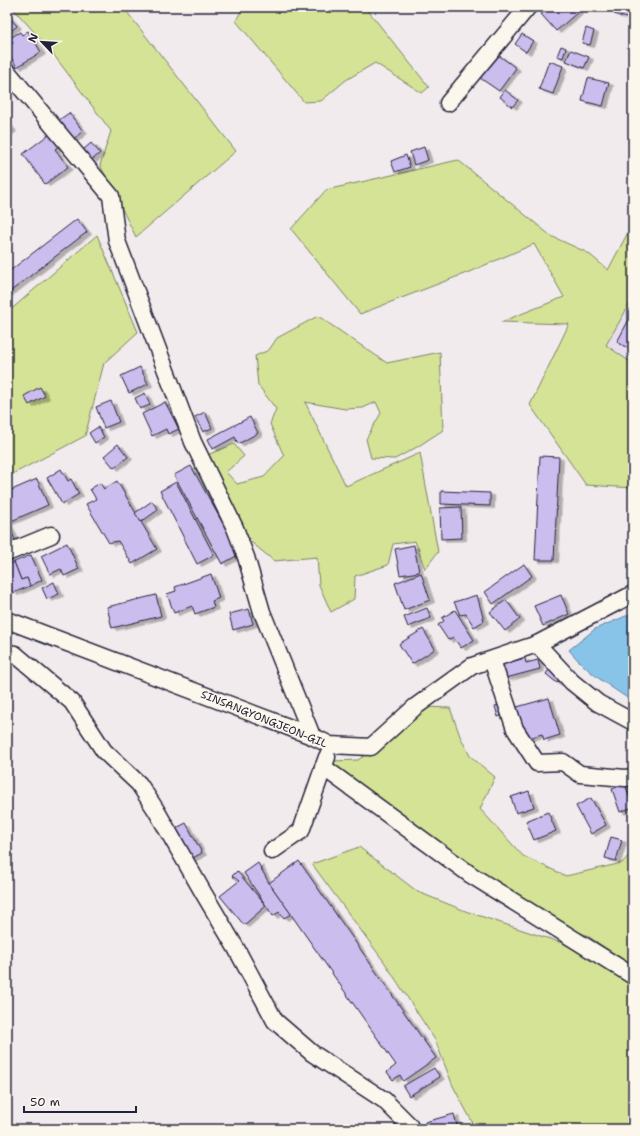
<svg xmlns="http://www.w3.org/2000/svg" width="640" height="1136" font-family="'Shantell Sans',sans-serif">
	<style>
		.built { fill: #e7ddee }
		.green { fill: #d4e396; stroke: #7b8268 }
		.water { fill: #87c4e7; stroke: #5f83a2 }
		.building { fill: #ccbdef; stroke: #22223b; filter: url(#shadow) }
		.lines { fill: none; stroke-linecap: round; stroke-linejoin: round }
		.minor-casing { stroke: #22223b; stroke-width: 19 }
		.minor { stroke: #fbf7ec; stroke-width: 16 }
		.labels { text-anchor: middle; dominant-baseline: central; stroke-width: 3; stroke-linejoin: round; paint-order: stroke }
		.street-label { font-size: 11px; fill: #22223b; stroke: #fbf7ec }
	</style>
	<defs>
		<filter id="shadow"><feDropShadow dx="4.5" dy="2.5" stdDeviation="0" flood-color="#0004"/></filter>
	</defs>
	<rect width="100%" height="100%" fill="#f2ebed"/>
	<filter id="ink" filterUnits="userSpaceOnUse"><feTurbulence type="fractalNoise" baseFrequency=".025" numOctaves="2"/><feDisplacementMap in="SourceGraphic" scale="8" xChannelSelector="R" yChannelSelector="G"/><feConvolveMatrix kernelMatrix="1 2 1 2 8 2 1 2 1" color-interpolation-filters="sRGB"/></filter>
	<g filter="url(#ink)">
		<path class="built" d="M 633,298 L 633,364 L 606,345 Z"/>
		<g class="green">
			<path d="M 12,7 L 123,7 L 236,151 L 136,237 L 100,165 L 111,131 L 50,50 Z"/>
			<path d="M 243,7 L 365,7 L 429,87 L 422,93 L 375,63 L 346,80 L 321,101 L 304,102 L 236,21 Z"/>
			<path d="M 458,160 L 551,236 L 588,253 L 608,270 L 633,223 L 633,298 L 606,345 L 633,364 L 633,488 L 586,485 L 530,405 L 569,324 L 501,322 L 564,297 L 534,244 L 469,272 L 360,314 L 291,229 L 326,190 Z"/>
			<path d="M 97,235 L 138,332 L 104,363 L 85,436 L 7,477 L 7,313 Z"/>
			<path d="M 318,316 L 387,363 L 440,352 L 443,430 L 417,447 L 395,459 L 371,458 L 366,439 L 381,413 L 376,402 L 363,408 L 345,409 L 305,402 L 346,486 L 420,453 L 438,552 L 425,569 L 415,541 L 393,544 L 388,565 L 355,576 L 354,599 L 331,612 L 319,585 L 317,557 L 274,561 L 228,523 L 195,460 L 234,444 L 244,456 L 226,472 L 237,484 L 264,477 L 284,456 L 270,424 L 276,409 L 258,385 L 255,356 L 269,350 L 277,338 Z"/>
			<path d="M 425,707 L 450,708 L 460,736 L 470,756 L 495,777 L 480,809 L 523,856 L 566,876 L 622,863 L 633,851 L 633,966 L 586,935 L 510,906 L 353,798 L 331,761 L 358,760 L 395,735 Z"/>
			<path d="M 359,847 L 418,892 L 468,912 L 577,948 L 633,978 L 633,1129 L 476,1129 L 453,1086 L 435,1040 L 385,963 L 312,864 Z"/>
		</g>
		<path class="water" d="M 633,613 L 633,699 L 629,699 C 606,684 586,671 569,650 L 595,629 Z"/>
		<g class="building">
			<path d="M 543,7 L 574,7 L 578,12 L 556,31 L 541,14 L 546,10 Z"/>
			<path d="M 616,7 L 626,7 L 633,9 L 633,20 L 614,14 Z"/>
			<path d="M 7,15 L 17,26 L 7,34 Z"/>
			<path d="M 586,28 L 594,31 L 590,45 L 582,43 Z"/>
			<path d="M 28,31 L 41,52 L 17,67 L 7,51 L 7,46 L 13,43 L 10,38 L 20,32 L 22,35 Z"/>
			<path d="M 522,34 L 533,41 L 526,52 L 515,44 Z"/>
			<path d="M 561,46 L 566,48 L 563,58 L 557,56 Z"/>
			<path d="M 571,50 L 589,57 L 584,68 L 566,61 Z"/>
			<path d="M 497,54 L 516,68 L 499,91 L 480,78 Z"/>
			<path d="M 549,61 L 563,66 L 553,94 L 539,89 Z"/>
			<path d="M 588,78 L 609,83 L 603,106 L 582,101 Z"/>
			<path d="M 505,90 L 518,100 L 512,107 L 500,97 Z"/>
			<path d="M 69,113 L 83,131 L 71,141 L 56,122 Z"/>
			<path d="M 7,123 L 12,129 L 7,133 Z"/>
			<path d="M 52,132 L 61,145 L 55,149 L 68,167 L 45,184 L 23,154 Z"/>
			<path d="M 91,143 L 100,153 L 92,160 L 83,150 Z"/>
			<path d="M 424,147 L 428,160 L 414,165 L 410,152 Z"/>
			<path d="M 406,155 L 410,167 L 395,172 L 391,161 Z"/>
			<path d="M 77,219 L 87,232 L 7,294 L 7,273 Z"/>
			<path d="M 633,312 L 633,351 L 617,342 Z"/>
			<path d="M 140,367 L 148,384 L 129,393 L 121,376 Z"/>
			<path d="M 40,387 L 45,396 L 29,405 L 24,396 Z"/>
			<path d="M 145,393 L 150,405 L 140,409 L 135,398 Z"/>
			<path d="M 111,401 L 119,422 L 104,428 L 96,407 Z"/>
			<path d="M 165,402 L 179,429 L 168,434 L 166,429 L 152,436 L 142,414 Z"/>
			<path d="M 205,412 L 212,428 L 203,432 L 195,417 Z"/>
			<path d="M 250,417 L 258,433 L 238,444 L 235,437 L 213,449 L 208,439 Z"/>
			<path d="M 98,427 L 104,437 L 95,443 L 89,433 Z"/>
			<path d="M 118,444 L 128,457 L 114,468 L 104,456 Z"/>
			<path d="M 540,456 L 559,457 L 554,560 L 535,560 Z"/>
			<path d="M 191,466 L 240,554 L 222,564 L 174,475 Z"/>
			<path d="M 61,469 L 68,481 L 71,479 L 79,494 L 62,504 L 47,478 Z"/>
			<path d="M 37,479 L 48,505 L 9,522 L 7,517 L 7,492 Z"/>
			<path d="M 117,481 L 157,549 L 132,564 L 118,541 L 109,543 L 86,504 L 96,499 L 90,489 L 100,483 L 104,489 Z"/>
			<path d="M 176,482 L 214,555 L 197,564 L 160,491 Z"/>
			<path d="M 441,491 L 490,493 L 490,506 L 441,504 Z"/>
			<path d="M 152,501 L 158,510 L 141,522 L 135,513 Z"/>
			<path d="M 461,507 L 462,538 L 441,539 L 440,508 Z"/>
			<path d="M 7,521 L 15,540 L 7,544 Z"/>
			<path d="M 67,543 L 79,569 L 64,576 L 61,569 L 50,574 L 41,556 Z"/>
			<path d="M 414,545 L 419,572 L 400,575 L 395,549 Z"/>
			<path d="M 31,555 L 42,580 L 30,586 L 27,578 L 21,580 L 14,562 Z"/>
			<path d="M 14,562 L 21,580 L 27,578 L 30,586 L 13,593 L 9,585 L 7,586 L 7,565 Z"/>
			<path d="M 524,564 L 532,576 L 493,604 L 485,592 Z"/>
			<path d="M 421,573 L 430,600 L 404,610 L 395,583 Z"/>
			<path d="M 211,574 L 219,598 L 212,601 L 214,607 L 195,614 L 192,606 L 174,613 L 167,594 L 176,591 L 175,587 Z"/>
			<path d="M 54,582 L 59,594 L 47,599 L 42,588 Z"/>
			<path d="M 156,595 L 161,616 L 112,628 L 107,607 Z"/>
			<path d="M 477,595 L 484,621 L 474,627 L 466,614 L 460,615 L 454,602 Z"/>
			<path d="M 561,595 L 569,614 L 543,626 L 534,606 Z"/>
			<path d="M 506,600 L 520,619 L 505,631 L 490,612 Z"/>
			<path d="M 427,608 L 431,618 L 408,627 L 404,617 Z"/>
			<path d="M 249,609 L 253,624 L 233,630 L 229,614 Z"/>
			<path d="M 455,610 L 474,640 L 461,648 L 453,637 L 448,640 L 438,625 L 444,621 L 442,618 Z"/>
			<path d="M 423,629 L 435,649 L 412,664 L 399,644 Z"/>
			<path d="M 525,658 L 526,663 L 538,660 L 540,669 L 506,678 L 502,664 Z"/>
			<path d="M 550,668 L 561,678 L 557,683 L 546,674 Z"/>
			<path d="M 549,698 L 560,735 L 544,740 L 542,734 L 526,739 L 517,707 Z"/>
			<path d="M 503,703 L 506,714 L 498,717 L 495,706 Z"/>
			<path d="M 625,784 L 633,807 L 620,812 L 612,789 Z"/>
			<path d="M 529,791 L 534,807 L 516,813 L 511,797 Z"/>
			<path d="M 591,798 L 606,825 L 591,834 L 576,806 Z"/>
			<path d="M 548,812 L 556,831 L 534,840 L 526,821 Z"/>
			<path d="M 186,823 L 202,853 L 187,861 L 171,831 Z"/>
			<path d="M 611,837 L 622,840 L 616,861 L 605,858 Z"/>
			<path d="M 299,861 L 436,1058 L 403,1081 L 400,1075 L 393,1080 L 387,1072 L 396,1065 L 269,883 Z"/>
			<path d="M 258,863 L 269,883 L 291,914 L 284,918 L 279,912 L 273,916 L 244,873 Z"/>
			<path d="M 237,871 L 266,906 L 244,925 L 220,896 L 239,881 L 232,876 Z"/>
			<path d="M 434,1068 L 440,1077 L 409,1096 L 403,1086 Z"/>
			<path d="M 454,1114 L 458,1129 L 427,1129 L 425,1122 Z"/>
		</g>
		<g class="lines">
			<defs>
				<g id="minor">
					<path d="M 7,71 L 111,196 L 117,241 L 193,442 L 235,528 L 246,557 L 262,612 L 312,736"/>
					<path d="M 448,103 L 528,7"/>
					<path d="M 7,553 L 51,535"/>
					<path d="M 7,620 L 312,736 L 330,745 L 371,747 L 415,707 L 472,666 L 537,644 L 633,594"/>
					<path d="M 537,644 L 572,682 L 598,703 L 633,722"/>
					<path d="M 7,653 L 15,654 L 72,702 L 104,751 L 139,784 L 156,810 L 204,894 L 236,948 L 275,1021 L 312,1053 L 384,1100 L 409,1125 L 411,1129"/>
					<path d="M 492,660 L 515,729 L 537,763 L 563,762 L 580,774 L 625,778 L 633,777"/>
					<path d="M 323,767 L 471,875 L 633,976"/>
					<path d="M 272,851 L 301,831 L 327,757"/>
				</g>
			</defs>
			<use href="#minor" class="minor-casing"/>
			<use href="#minor" class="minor"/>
		</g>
	</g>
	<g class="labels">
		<g class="street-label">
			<text transform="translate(264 719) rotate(22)">SINSANGYONGJEON-GIL</text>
		</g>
	</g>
	<rect width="640" height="1136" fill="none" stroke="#fbf7ec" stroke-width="24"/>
	<rect x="12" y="12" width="616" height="1112" fill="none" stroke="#22223b" stroke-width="1.5" filter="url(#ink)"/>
	<g transform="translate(42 42) rotate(295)" stroke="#fbf7ec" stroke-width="3" paint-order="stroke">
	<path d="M0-3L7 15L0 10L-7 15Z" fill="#22223b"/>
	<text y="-6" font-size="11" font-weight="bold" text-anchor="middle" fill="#22223b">N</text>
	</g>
	<path d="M24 1106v6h112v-6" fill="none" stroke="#22223b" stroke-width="2"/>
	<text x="30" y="1106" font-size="12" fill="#22223b" stroke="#fbf7ec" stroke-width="3" paint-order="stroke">50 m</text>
</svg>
